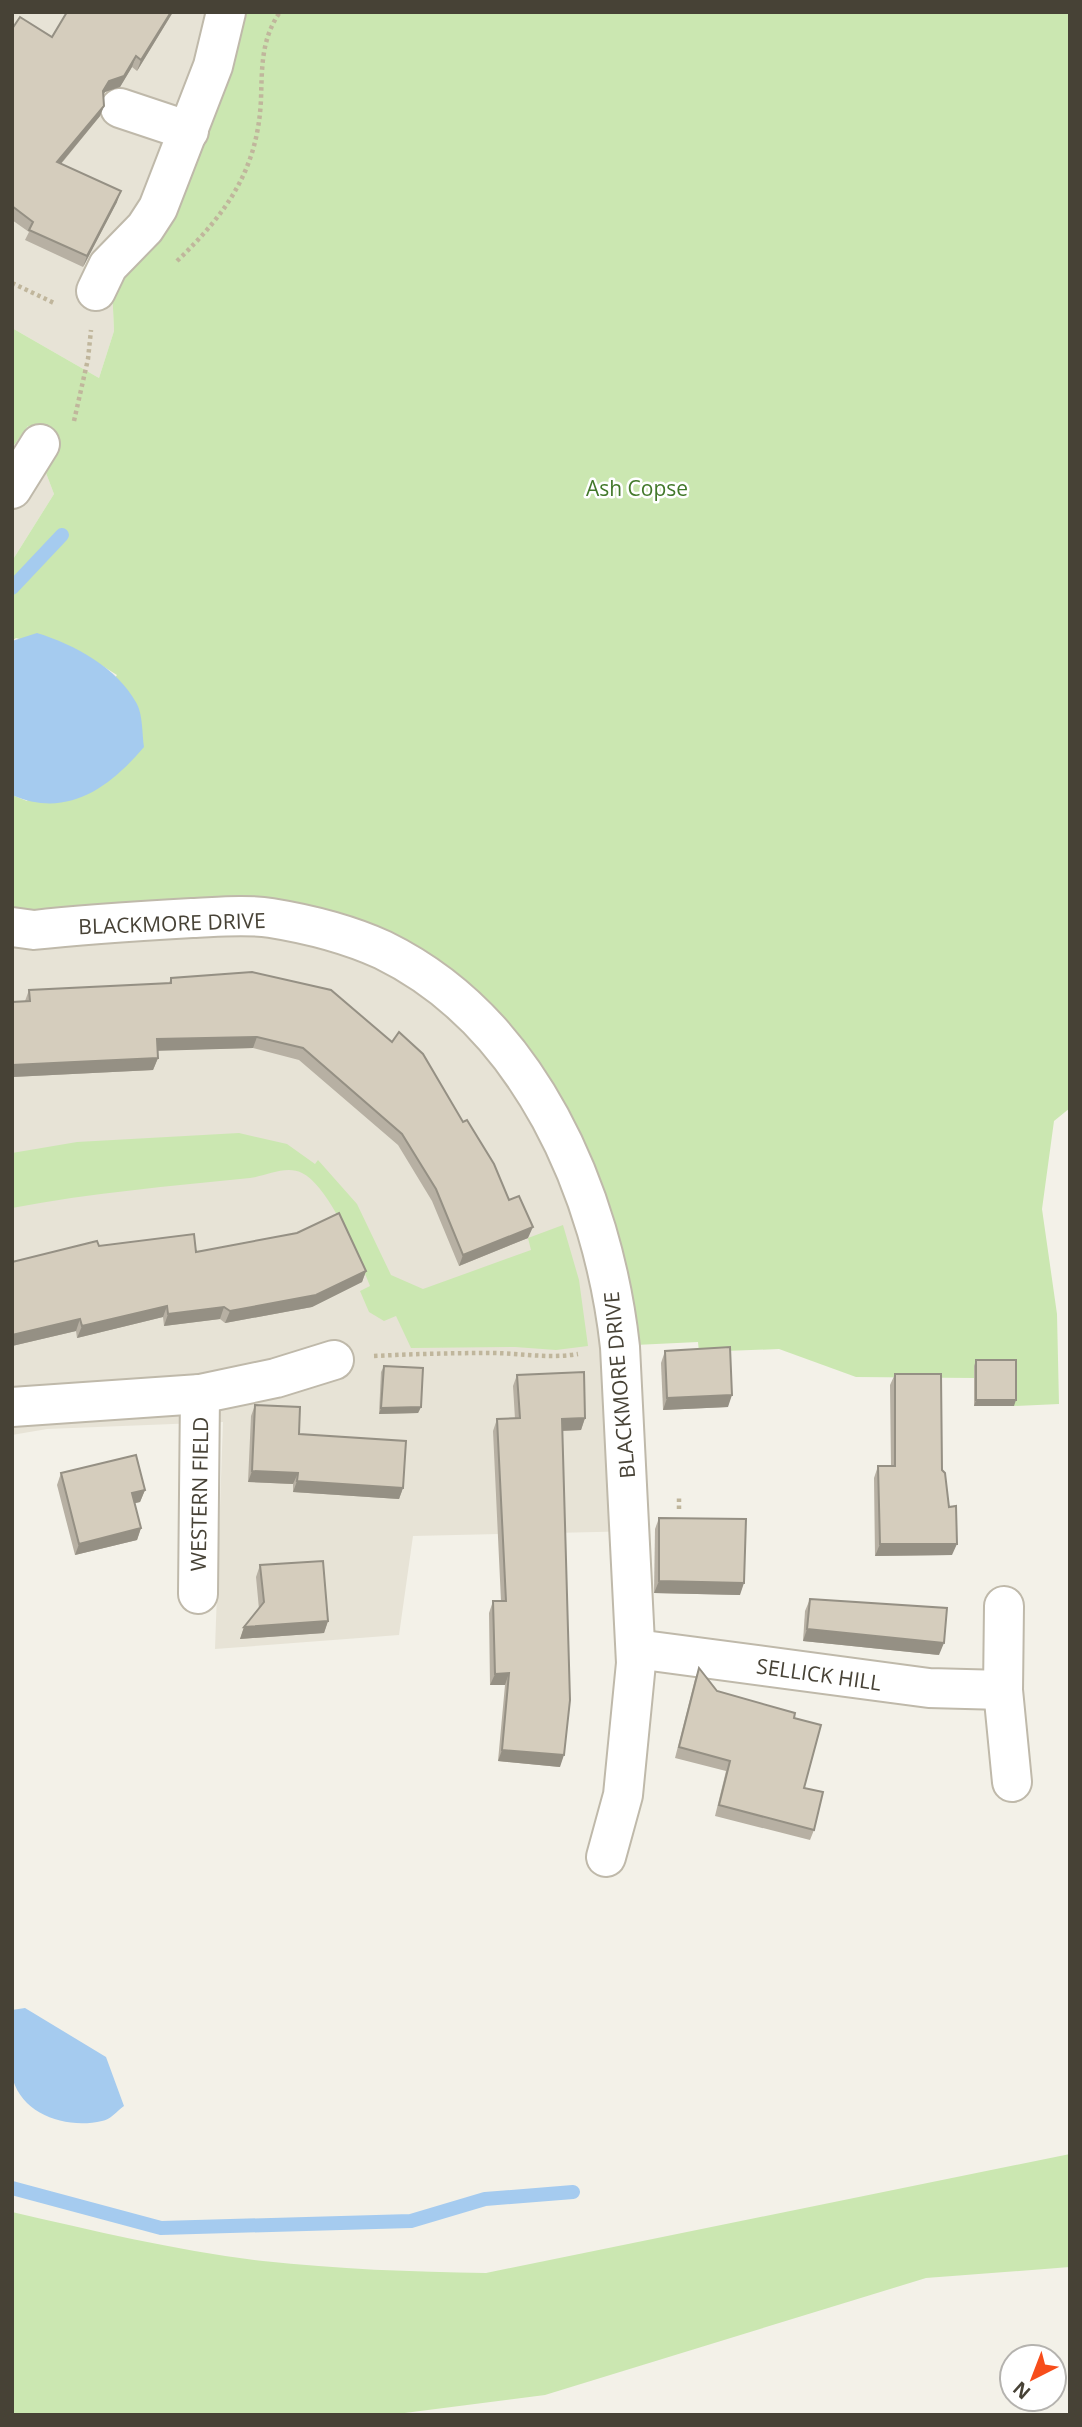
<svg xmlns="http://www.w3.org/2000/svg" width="1082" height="2427" font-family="'Open Sans',sans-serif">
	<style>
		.residential { fill: #e7e3d6 }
		.green { fill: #cbe7b1 }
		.water { fill: #a5cbef }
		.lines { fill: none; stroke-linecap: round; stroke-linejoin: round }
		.stream { stroke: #a5cbef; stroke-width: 14 }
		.minor-casing { stroke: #bfb9aa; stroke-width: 42 }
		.path { stroke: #c0b69c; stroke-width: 4.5; stroke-dasharray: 3.5 3.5; stroke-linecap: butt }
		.minor { stroke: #fff; stroke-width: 38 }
		.wall { fill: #b7b0a3 }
		.shaded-wall { fill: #959084 }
		.building { fill: #d5cdbd; stroke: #959084; stroke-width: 2 }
		.labels { text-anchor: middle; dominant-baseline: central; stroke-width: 5; stroke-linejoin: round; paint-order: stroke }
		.park-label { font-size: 21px; fill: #42782a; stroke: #fff }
		.street-label { font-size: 21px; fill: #474236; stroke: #fff }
	</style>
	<rect width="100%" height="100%" fill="#f3f1e8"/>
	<g class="residential">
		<path d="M 12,12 L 243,12 L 223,94 L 176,215 L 112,286 L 114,331 L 99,378 L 12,328 Z"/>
		<path d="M 28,426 L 54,494 L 12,561 L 12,449 Z"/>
		<path d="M 12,912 L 332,913 L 551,1093 L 641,1531 L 413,1536 L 399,1635 L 215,1649 L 223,1422 L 47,1429 L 12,1435 Z"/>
	</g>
	<g class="green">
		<path d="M 243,12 L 1070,12 L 1070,1108 L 1054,1121 L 1042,1209 L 1057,1314 L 1059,1404 L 1014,1406 L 1014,1366 L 974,1366 L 974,1378 L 856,1377 L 779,1349 L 699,1352 L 698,1342 L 635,1345 L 614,1228 L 437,964 L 88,908 L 12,912 L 12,795 L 27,801 L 117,675 L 93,660 L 16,638 L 12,641 L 12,561 L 54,494 L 28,426 L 12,448 L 12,328 L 99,378 L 114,331 L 112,286 L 176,215 L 223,94 Z"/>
		<path d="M 239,1133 L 287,1144 L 315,1164 L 318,1160 L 357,1204 L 391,1275 L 423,1289 L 531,1250 L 528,1238 L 563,1225 L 579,1280 L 588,1346 L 556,1350 L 515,1347 L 411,1348 L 396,1316 L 384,1321 L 369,1312 L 360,1291 L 370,1286 C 359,1258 329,1186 302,1173 C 286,1165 267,1176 250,1178 C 170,1186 91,1193 12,1208 L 12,1153 L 77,1142 Z"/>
		<path d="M 1070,2154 L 1070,2267 L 926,2278 L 545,2395 L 389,2415 L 12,2415 L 12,2212 C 94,2231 179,2251 263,2261 C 337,2269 412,2272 486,2273 Z"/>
	</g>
	<g class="water">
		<path d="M 37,633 C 75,645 117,667 137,704 C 143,716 142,734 144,747 C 109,788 67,819 12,795 L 12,641 Z"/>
		<path d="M 25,2008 L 106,2057 L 124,2106 C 117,2111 110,2120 102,2121 C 68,2129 24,2116 13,2080 C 7,2060 12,2031 12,2010 Z"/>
	</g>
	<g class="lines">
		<g class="stream">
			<path d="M 12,588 L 62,535"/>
			<path d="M 12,2188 L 161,2228 L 411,2221 L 485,2199 L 573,2192"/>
		</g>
		<defs>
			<g id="minor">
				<path d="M 120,108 L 189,131"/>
				<path d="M 96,291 L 108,266 L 145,228 L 158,208 L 213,66 L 226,12"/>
				<path d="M 12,489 L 40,444"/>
				<path d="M 12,927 L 34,930 C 86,924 139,921 192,918 C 217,917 246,914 271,918 C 308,924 348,934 383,950 C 530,1022 603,1193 620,1347 L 636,1663 L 623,1795 L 606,1857"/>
				<path d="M 12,1407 L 200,1394 L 276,1378 L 334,1360"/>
				<path d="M 198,1594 L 200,1394"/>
				<path d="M 1004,1606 L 1003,1690 L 1012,1782"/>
				<path d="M 636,1649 L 929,1688 L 1003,1690"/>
			</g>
		</defs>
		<use href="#minor" class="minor-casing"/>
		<g class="path">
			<path d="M 177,261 C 226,214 258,170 261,99 C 262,68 261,39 280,12"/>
			<path d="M 12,283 L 56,304"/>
			<path d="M 74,421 L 88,359 L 91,330"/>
			<path d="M 374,1356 C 413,1354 451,1353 490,1353 C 520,1353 548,1359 578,1354"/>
			<path d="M 679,1509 L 679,1496"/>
		</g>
		<use href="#minor" class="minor"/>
	</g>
	<g class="wall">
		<path d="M 67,12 L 173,12 L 137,71 L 132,67 L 120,87 L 105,92 L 103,95 L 104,106 L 100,116 L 61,164 L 117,202 L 83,267 L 25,240 L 29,232 L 12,220 L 12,29 L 52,37 Z"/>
		<path d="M 252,972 L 509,1200 L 528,1238 L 459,1266 L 432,1201 L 398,1145 L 299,1060 L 253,1048 L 157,1050 L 158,1058 L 153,1070 L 12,1077 L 12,1002 L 25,1001 L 29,990 L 169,983 L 171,978 Z"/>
		<path d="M 99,1246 L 196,1252 L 366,1271 L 362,1282 L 312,1307 L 225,1323 L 220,1319 L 164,1326 L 163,1317 L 77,1338 L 76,1331 L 12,1346 L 12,1262 Z"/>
		<path d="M 665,1351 L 728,1407 L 663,1410 L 661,1363 Z"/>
		<path d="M 976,1360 L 1014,1406 L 974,1406 L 974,1366 Z"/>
		<path d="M 384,1366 L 421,1407 L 418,1413 L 379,1414 L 381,1372 Z"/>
		<path d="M 895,1374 L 942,1470 L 949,1507 L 952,1555 L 875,1556 L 874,1478 L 878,1466 L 891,1466 L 890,1385 Z"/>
		<path d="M 517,1375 L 585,1418 L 581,1430 L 562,1431 L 560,1767 L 498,1761 L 505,1685 L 490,1685 L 489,1613 L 493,1601 L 501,1601 L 493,1431 L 497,1419 L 515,1419 L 513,1386 Z"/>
		<path d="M 255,1405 L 299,1434 L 403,1488 L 399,1499 L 293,1492 L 293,1484 L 248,1482 L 251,1416 Z"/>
		<path d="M 61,1473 L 145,1490 L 140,1502 L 134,1503 L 141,1528 L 137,1540 L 75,1555 L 57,1485 Z"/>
		<path d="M 659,1518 L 740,1595 L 654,1593 L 655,1529 Z"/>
		<path d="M 260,1565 L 328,1621 L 324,1633 L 240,1639 L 244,1627 L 259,1609 L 256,1577 Z"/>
		<path d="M 810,1599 L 939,1655 L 803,1641 L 805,1611 Z"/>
		<path d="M 699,1668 L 717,1691 L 794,1718 L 804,1788 L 814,1830 L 810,1840 L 715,1816 L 726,1771 L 675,1758 L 695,1679 Z"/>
	</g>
	<g class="shaded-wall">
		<path d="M 171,12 L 173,12 L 137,71 L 141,60 Z"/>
		<path d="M 136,56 L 132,67 L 120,87 L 105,92 L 99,102 L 103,91 L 109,81 Z"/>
		<path d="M 104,106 L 100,116 L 53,173 L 57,162 Z"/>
		<path d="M 121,191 L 117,202 L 83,267 L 87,256 Z"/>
		<path d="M 257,1037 L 253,1048 L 153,1051 L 157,1039 Z"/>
		<path d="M 158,1058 L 153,1070 L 12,1077 L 12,1065 Z"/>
		<path d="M 533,1227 L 528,1238 L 459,1266 L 463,1255 Z"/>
		<path d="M 366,1271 L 362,1282 L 312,1307 L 225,1323 L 230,1311 Z"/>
		<path d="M 167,1306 L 163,1317 L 77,1338 L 82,1326 Z"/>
		<path d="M 224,1307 L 220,1319 L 164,1326 L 168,1314 Z"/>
		<path d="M 80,1319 L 76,1331 L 12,1346 L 12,1335 Z"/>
		<path d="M 732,1395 L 728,1407 L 663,1410 L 667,1398 Z"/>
		<path d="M 976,1400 L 1016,1400 L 1014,1406 L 974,1406 Z"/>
		<path d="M 421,1407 L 418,1413 L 379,1414 L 381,1408 Z"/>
		<path d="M 585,1418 L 581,1430 L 557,1431 L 562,1419 Z"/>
		<path d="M 252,1471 L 298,1473 L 293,1484 L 248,1482 Z"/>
		<path d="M 297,1481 L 403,1488 L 399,1499 L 293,1492 Z"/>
		<path d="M 145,1490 L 140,1502 L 127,1505 L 132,1493 Z"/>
		<path d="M 141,1528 L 137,1540 L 75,1555 L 79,1544 Z"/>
		<path d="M 880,1544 L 957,1544 L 952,1555 L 875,1556 Z"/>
		<path d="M 659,1581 L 744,1583 L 740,1595 L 654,1593 Z"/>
		<path d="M 328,1621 L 324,1633 L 240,1639 L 244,1627 Z"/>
		<path d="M 807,1629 L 944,1643 L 939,1655 L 803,1641 Z"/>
		<path d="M 509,1673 L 505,1685 L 490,1685 L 495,1674 Z"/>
		<path d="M 502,1750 L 564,1755 L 560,1767 L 498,1761 Z"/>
	</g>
	<g class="building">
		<path d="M 67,12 L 171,12 L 141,60 L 136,56 L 124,76 L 109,81 L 103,91 L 104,106 L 57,162 L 121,191 L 87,256 L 29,230 L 33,222 L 12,206 L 12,29 L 20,17 L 52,37 Z"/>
		<path d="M 252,972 L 331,990 L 392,1042 L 399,1032 L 423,1054 L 463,1122 L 467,1120 L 494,1164 L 509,1200 L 519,1196 L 533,1227 L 463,1255 L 436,1189 L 402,1134 L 303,1048 L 257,1037 L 157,1039 L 158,1058 L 12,1065 L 12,1002 L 30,1001 L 29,990 L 171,983 L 171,978 Z"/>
		<path d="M 339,1213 L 366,1271 L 316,1295 L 230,1311 L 224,1307 L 168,1314 L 167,1306 L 82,1326 L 80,1319 L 12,1335 L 12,1262 L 97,1241 L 99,1246 L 194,1234 L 196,1252 L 297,1233 Z"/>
		<path d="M 730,1347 L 732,1395 L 667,1398 L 665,1351 Z"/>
		<rect x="976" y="1360" width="40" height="40"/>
		<path d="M 384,1366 L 423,1368 L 421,1407 L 381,1408 Z"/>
		<path d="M 584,1372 L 585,1418 L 562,1419 L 570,1700 L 564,1755 L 502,1750 L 509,1673 L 495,1674 L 493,1601 L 506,1601 L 497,1419 L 520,1418 L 517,1375 Z"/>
		<path d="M 895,1374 L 941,1374 L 942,1470 L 945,1473 L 949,1507 L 956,1506 L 957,1544 L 880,1544 L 878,1466 L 895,1466 Z"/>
		<path d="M 255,1405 L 300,1407 L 299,1434 L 406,1441 L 403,1488 L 297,1481 L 298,1473 L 252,1471 Z"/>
		<path d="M 136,1455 L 145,1490 L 132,1493 L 141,1528 L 79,1544 L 61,1473 Z"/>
		<path d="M 659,1518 L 746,1519 L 744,1583 L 659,1581 Z"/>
		<path d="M 323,1561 L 328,1621 L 244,1627 L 264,1602 L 260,1565 Z"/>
		<path d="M 810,1599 L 947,1608 L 944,1643 L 807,1629 Z"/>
		<path d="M 699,1668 L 717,1691 L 795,1713 L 794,1718 L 821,1725 L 804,1788 L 823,1792 L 814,1830 L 719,1805 L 730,1761 L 679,1747 Z"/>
	</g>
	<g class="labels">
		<g class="park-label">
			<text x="637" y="488">Ash Copse</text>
		</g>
		<g class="street-label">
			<text transform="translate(172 923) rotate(-2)">BLACKMORE DRIVE</text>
			<text transform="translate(619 1385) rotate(-95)">BLACKMORE DRIVE</text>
			<text transform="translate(199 1494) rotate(-89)">WESTERN FIELD</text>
			<text transform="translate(819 1674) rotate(8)">SELLICK HILL</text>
		</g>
	</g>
	<rect width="1082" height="2427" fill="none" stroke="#474236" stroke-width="28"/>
	<g transform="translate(1033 2378) rotate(222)"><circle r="33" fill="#ffffff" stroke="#b5b3af" stroke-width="2"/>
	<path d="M0-5L12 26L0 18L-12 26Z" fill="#f74d1b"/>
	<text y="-10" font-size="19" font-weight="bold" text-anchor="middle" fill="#474236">N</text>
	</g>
</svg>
